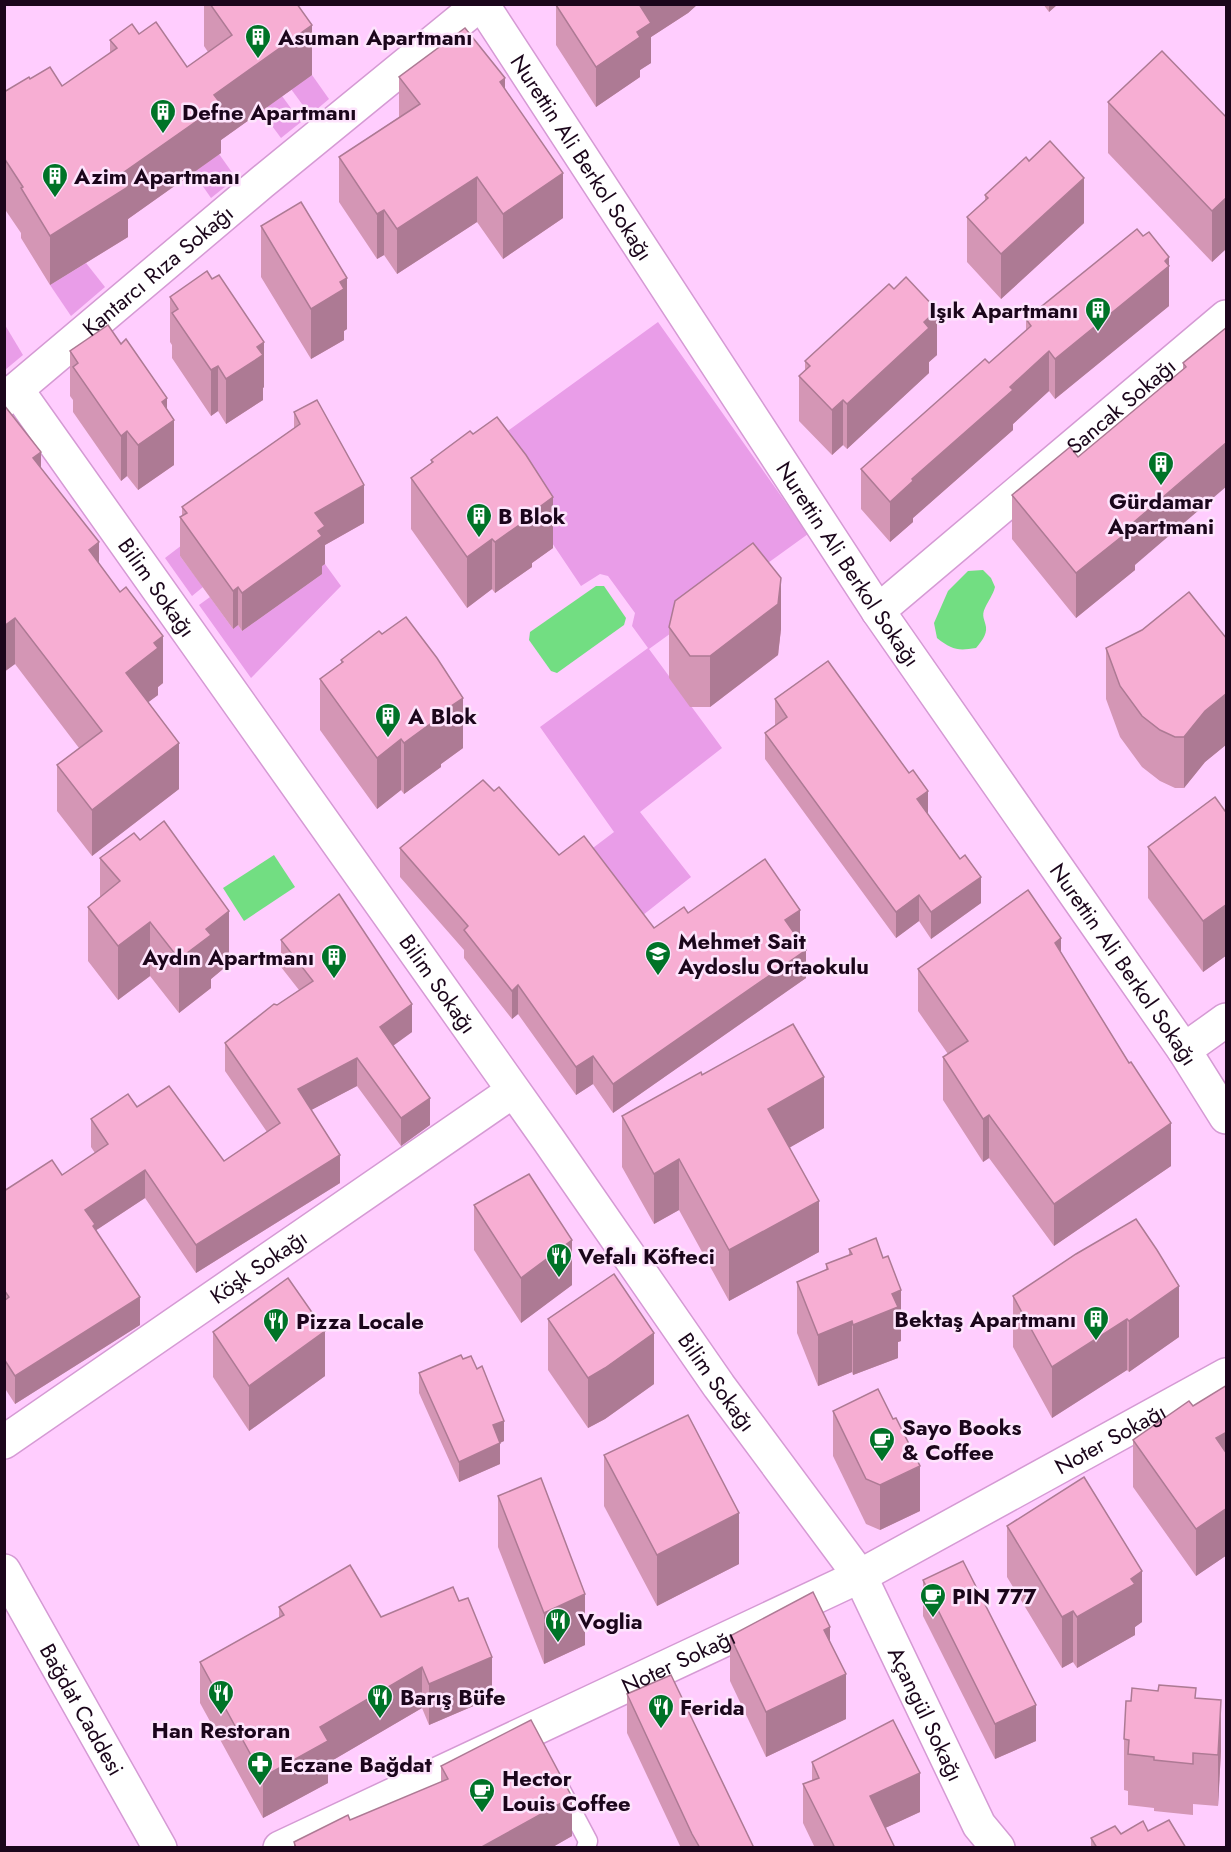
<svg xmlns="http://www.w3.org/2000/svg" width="1231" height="1852" font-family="Jost,sans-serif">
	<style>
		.green { fill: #e99de8 }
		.water { fill: #72de82 }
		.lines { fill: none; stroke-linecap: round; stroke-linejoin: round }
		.lane-casing { stroke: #d59ad4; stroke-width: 21 }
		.street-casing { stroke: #d59ad4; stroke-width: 36 }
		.primary-casing { stroke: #d59ad4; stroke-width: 36 }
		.lane { stroke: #fff; stroke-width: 18 }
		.street { stroke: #fff; stroke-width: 33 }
		.primary { stroke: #fff; stroke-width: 33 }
		.wall { fill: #d496b5 }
		.shaded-wall { fill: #ad7a94 }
		.building { fill: #f7aed3; stroke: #ad7a94; stroke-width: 1.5 }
		.labels { text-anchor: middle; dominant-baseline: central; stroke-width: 5; stroke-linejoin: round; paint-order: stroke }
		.poi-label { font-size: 22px; font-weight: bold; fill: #1b061b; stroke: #fde4fc; text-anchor: start }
		.street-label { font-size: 22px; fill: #1b061b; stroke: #fde4fc }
	</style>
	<rect width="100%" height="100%" fill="#ffcdfe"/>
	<g class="green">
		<path d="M 312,75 L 329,99 L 310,115 L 291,89 Z"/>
		<path d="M 282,96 L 301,122 L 281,138 L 261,111 Z"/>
		<path d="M 219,154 L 236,178 L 211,198 L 193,172 Z"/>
		<path d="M 86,263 L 105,287 L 71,316 L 50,285 Z"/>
		<path d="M 658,322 L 808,534 L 649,649 L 722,748 L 640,812 L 691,877 L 633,923 L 581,857 L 614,832 L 540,727 L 648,648 L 632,626 L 635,613 L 608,576 L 600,574 L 581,586 L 487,446 Z"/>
		<path d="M 5,325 L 23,355 L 5,370 L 4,370 Z"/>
		<path d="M 182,545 L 180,556 L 203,587 L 192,596 L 165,558 Z"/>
		<path d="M 325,564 L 341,586 L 251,678 L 199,605 L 210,597 L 233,629 L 238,625 L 242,631 L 322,574 L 318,569 Z"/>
	</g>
	<g class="water">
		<path d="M 983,570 L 991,578 L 995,587 C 993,595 988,601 985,608 C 981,616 985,620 986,627 C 987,635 981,642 976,648 C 958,651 952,650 937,638 L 934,623 L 948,591 L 968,571 Z"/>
		<path d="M 596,586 L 604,586 L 626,618 L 624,625 L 557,673 L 551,671 L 529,640 L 530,632 Z"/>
		<path d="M 274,855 L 295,887 L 244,921 L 223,888 Z"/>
	</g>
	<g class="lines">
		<defs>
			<path id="lane" d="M 561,1790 L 588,1841 L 586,1848"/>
			<g id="street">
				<path id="s1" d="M 482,4 L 878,611 L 1184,1050 L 1226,1117"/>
				<path id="s2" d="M 17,390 L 548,1139 L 719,1386 L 860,1576 L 979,1825 L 998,1848"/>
				<path id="s3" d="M 4,400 L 261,183 L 480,4"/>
				<path id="s4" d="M 878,611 L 1226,317"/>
				<path d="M 1184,1050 L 1226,1020"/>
				<path id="s5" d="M 4,1442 L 513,1091"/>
				<path id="s6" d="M 280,1848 L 860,1576 L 1226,1375"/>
			</g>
			<g id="primary">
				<path id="s7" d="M 4,1571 L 160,1848"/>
			</g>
		</defs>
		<use href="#lane" class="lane-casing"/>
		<use href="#street" class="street-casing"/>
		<use href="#primary" class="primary-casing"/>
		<use href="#lane" class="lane"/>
		<use href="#street" class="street"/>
		<use href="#primary" class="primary"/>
	</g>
	<g class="wall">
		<path d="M 204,4 L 297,4 L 312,75 L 221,140 L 221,153 L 128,219 L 128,237 L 50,285 L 21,238 L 21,233 L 4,208 L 4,92 L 30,79 L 62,86 L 110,53 L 110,40 L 139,34 L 187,67 L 208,52 L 204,46 Z"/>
		<path d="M 556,4 L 698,4 L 688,13 L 651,37 L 651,63 L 640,70 L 640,77 L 596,107 L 556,45 Z"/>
		<path d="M 1043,4 L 1058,4 L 1049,12 Z"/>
		<path d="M 399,77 L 505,88 L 563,218 L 503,259 L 477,222 L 397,274 L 384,255 L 377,259 L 339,202 L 339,157 L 399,117 Z"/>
		<path d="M 1108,102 L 1227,118 L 1227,248 L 1212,262 L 1108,153 Z"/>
		<path d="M 985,195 L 1084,223 L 1001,299 L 967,262 L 967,217 L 985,201 Z"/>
		<path d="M 261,226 L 347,329 L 344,331 L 344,340 L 311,359 L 261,277 Z"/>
		<path d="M 1143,236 L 1169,257 L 1169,306 L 1055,399 L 1049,391 L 1013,424 L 1013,430 L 913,518 L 913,522 L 890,542 L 861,509 L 861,469 L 989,363 L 1026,331 L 1026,319 Z"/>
		<path d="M 170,297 L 264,387 L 263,388 L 263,400 L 226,424 L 218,411 L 211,416 L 172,358 L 172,345 L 170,342 Z"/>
		<path d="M 1227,327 L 1135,565 L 1135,570 L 1076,618 L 1012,539 L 1012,495 L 1078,457 L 1183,369 L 1183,363 Z"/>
		<path d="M 70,351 L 167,410 L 174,465 L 138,490 L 127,476 L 121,481 L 73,412 L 73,400 L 70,396 Z"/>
		<path d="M 937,355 L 929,362 L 929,373 L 847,449 L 843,445 L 832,455 L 799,421 L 799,376 L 805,370 L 805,361 Z"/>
		<path d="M 294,412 L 364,523 L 325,545 L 325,564 L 322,566 L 322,574 L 242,631 L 238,625 L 233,629 L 180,556 L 180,517 L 182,516 L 182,507 L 294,428 Z"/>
		<path d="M 431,460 L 553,548 L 532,563 L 532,567 L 495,593 L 492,589 L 467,608 L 411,529 L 411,478 L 431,463 Z"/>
		<path d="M 41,468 L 99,563 L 163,683 L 158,687 L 158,695 L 148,702 L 179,789 L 92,856 L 57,811 L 57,765 L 79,748 L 15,664 L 4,672 Z"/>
		<path d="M 669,627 L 781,629 L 778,655 L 710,707 L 690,707 L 669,678 Z"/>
		<path d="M 1227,639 L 1227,744 L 1205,762 L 1184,788 L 1175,788 L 1160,781 L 1142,767 L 1120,737 L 1106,699 L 1106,648 Z"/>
		<path d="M 341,660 L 463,748 L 441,764 L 441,767 L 404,794 L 401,790 L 377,809 L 320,730 L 320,679 L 341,664 Z"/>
		<path d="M 775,699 L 928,815 L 981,903 L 931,939 L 919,921 L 896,938 L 765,759 L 765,733 L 775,726 Z"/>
		<path d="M 1227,810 L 1227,955 L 1203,972 L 1148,898 L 1148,847 Z"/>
		<path d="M 400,848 L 559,855 L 654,928 L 688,913 L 800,938 L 798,939 L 806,978 L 613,1113 L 593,1084 L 576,1095 L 518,1014 L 512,1019 L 464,958 L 464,950 L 400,877 Z"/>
		<path d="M 100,858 L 229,964 L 211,979 L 211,988 L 179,1013 L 150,976 L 118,1000 L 88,961 L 88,907 L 100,897 Z"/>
		<path d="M 281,940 L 412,1032 L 393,1046 L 430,1125 L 401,1146 L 357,1086 L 311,1110 L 340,1183 L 196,1273 L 145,1198 L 96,1230 L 140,1325 L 15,1404 L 4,1387 L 4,1191 L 62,1175 L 95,1153 L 91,1147 L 91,1119 L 137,1107 L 224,1161 L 267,1132 L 225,1071 L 225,1043 L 277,1005 L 299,990 L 281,967 Z"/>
		<path d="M 1061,953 L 1171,1166 L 1054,1246 L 989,1158 L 983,1162 L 943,1100 L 943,1057 L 948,1054 L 918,1011 L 918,969 Z"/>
		<path d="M 702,1075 L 824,1128 L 790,1147 L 819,1252 L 729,1301 L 679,1210 L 654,1224 L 622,1167 L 622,1116 Z"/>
		<path d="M 474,1205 L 572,1285 L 521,1323 L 474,1250 Z"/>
		<path d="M 849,1249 L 901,1341 L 898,1342 L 898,1358 L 853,1375 L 852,1372 L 818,1386 L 797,1333 L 797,1282 L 826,1270 L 826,1264 L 849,1255 Z"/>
		<path d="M 1076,1254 L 1179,1337 L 1129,1372 L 1127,1370 L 1052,1418 L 1013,1347 L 1013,1296 Z"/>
		<path d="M 548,1319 L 654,1384 L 605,1419 L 588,1428 L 548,1370 Z"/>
		<path d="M 213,1332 L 325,1376 L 249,1431 L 213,1377 Z"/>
		<path d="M 419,1373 L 504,1441 L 500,1443 L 500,1464 L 459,1482 L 419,1393 Z"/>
		<path d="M 1227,1385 L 1227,1555 L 1196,1576 L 1133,1487 L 1133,1440 L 1193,1406 Z"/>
		<path d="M 833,1411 L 920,1511 L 880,1530 L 866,1524 L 833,1456 Z"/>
		<path d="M 604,1455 L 739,1564 L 657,1606 L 604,1506 Z"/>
		<path d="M 498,1496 L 585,1645 L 544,1664 L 498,1547 Z"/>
		<path d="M 1007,1526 L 1142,1622 L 1135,1627 L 1135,1635 L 1077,1668 L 1073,1662 L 1062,1668 L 1007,1577 Z"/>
		<path d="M 923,1580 L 1036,1741 L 995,1759 L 923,1616 Z"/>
		<path d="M 279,1607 L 381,1617 L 492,1698 L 429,1725 L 422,1708 L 328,1763 L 328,1783 L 263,1818 L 200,1703 L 200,1662 L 279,1618 Z"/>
		<path d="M 730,1636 L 830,1642 L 846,1719 L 766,1757 L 730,1681 Z"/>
		<path d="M 627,1694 L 754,1848 L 681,1848 L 627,1733 Z"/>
		<path d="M 1196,1698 L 1221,1751 L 1218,1806 L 1193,1804 L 1193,1815 L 1154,1811 L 1154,1808 L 1128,1805 L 1128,1791 L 1124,1790 L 1124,1739 L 1131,1701 Z"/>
		<path d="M 812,1762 L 920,1812 L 885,1828 L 895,1848 L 815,1848 L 803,1823 L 803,1784 L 812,1781 Z"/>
		<path d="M 441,1766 L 572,1836 L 551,1848 L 294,1848 L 294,1842 L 350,1820 L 441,1782 Z"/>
		<path d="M 1148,1831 L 1186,1848 L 1091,1848 L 1091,1838 Z"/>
	</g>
	<g class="shaded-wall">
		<path d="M 639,4 L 698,4 L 688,13 L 651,37 L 651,63 L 640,70 L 640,77 L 596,107 L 596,67 Z"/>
		<path d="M 1049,4 L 1058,4 L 1049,12 Z"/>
		<path d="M 312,25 L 312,75 L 221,140 L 221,153 L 128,219 L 128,237 L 50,285 L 50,236 L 214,95 Z"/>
		<path d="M 505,78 L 505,123 L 500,82 Z"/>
		<path d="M 563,173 L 563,218 L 503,259 L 503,214 Z"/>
		<path d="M 477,177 L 477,222 L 397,274 L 397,229 Z"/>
		<path d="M 1084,178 L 1084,223 L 1001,299 L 1001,254 Z"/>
		<path d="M 1227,197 L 1227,248 L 1212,262 L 1212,211 Z"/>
		<path d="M 384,210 L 384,255 L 377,259 L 377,214 Z"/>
		<path d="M 1169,257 L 1169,306 L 1055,399 L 1055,359 Z"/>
		<path d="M 347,278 L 347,329 L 344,331 L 344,340 L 311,359 L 311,309 L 340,282 Z"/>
		<path d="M 937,310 L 937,355 L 929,362 L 929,373 L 847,449 L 847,404 L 924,322 Z"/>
		<path d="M 264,342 L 264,387 L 263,388 L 263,400 L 226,424 L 226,379 L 257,347 Z"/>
		<path d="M 1049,351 L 1049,391 L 1013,424 L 1013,430 L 913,518 L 913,522 L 890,542 L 890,502 L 912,479 Z"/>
		<path d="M 218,366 L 218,411 L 211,416 L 211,370 Z"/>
		<path d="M 167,398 L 167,424 L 174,420 L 174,465 L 138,490 L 138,445 L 162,402 Z"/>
		<path d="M 843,400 L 843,445 L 832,455 L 832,410 Z"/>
		<path d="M 127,431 L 127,476 L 121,481 L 121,436 Z"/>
		<path d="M 1227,442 L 1227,486 L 1135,565 L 1135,570 L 1076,618 L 1076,573 Z"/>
		<path d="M 41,452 L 41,498 L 33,458 Z"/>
		<path d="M 364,485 L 364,523 L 325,545 L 325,564 L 322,566 L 322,574 L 242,631 L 242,593 L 315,513 Z"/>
		<path d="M 553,497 L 553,548 L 532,563 L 532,567 L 495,593 L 495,542 L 530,514 Z"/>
		<path d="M 492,539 L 492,589 L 467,608 L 467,557 Z"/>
		<path d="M 99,542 L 99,588 L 89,550 Z"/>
		<path d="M 781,578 L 781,629 L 778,655 L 710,707 L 710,656 Z"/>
		<path d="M 238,587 L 238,625 L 233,629 L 233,591 Z"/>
		<path d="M 15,618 L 15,664 L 4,672 L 4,626 Z"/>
		<path d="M 163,636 L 163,683 L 158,687 L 158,695 L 126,719 L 126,673 L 154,643 Z"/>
		<path d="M 1227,693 L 1227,744 L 1205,762 L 1184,788 L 1184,737 L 1205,711 Z"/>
		<path d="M 463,698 L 463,748 L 441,764 L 441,767 L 404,794 L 404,743 L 439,714 Z"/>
		<path d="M 401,739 L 401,790 L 377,809 L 377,758 Z"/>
		<path d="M 179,743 L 179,789 L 92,856 L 92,810 Z"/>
		<path d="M 928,791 L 928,817 L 917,799 Z"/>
		<path d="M 981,877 L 981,903 L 931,939 L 931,912 Z"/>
		<path d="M 919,895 L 919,921 L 896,938 L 896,912 Z"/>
		<path d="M 1227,904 L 1227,955 L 1203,972 L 1203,921 Z"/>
		<path d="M 800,910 L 800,938 L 785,949 L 785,920 Z"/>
		<path d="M 229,911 L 229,964 L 211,979 L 211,988 L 179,1013 L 179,959 L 206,929 Z"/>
		<path d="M 150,922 L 150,976 L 118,1000 L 118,946 Z"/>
		<path d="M 1061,938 L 1061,981 L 1055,943 Z"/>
		<path d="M 806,950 L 806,978 L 613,1113 L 613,1084 Z"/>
		<path d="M 518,985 L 518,1014 L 512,1019 L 512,991 Z"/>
		<path d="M 412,1004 L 412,1032 L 380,1055 L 380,1027 Z"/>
		<path d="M 593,1056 L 593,1084 L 576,1095 L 576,1067 Z"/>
		<path d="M 357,1058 L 357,1086 L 298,1117 L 298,1089 Z"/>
		<path d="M 824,1077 L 824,1128 L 768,1160 L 768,1109 Z"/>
		<path d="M 430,1098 L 430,1125 L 401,1146 L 401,1118 Z"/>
		<path d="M 989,1115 L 989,1158 L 983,1162 L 983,1119 Z"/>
		<path d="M 1171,1123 L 1171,1166 L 1054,1246 L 1054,1204 Z"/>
		<path d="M 340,1155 L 340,1183 L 196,1273 L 196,1245 Z"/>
		<path d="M 679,1159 L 679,1210 L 654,1224 L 654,1174 Z"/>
		<path d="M 145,1170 L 145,1198 L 95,1231 L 85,1210 Z"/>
		<path d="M 819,1201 L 819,1252 L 729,1301 L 729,1250 Z"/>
		<path d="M 572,1240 L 572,1285 L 521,1323 L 521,1278 Z"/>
		<path d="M 1179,1286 L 1179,1337 L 1129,1372 L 1129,1321 Z"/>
		<path d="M 901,1290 L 901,1341 L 898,1342 L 898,1358 L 853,1375 L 853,1325 L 892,1294 Z"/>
		<path d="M 140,1297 L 140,1325 L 15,1404 L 15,1376 Z"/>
		<path d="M 1127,1319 L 1127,1370 L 1052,1418 L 1052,1367 Z"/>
		<path d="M 852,1321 L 852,1372 L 818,1386 L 818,1335 Z"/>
		<path d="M 325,1331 L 325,1376 L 249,1431 L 249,1386 Z"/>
		<path d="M 654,1333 L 654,1384 L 605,1419 L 588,1428 L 588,1378 Z"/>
		<path d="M 504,1421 L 504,1441 L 493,1446 L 493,1425 Z"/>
		<path d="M 1227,1432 L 1227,1479 L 1216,1438 Z"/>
		<path d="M 500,1443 L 500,1464 L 459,1482 L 459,1462 Z"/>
		<path d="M 920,1466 L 920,1511 L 880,1530 L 880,1485 Z"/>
		<path d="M 1227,1508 L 1227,1555 L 1196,1576 L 1196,1529 Z"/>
		<path d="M 739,1513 L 739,1564 L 657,1606 L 657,1555 Z"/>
		<path d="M 1142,1571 L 1142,1622 L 1135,1627 L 1135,1635 L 1077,1668 L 1077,1617 Z"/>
		<path d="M 585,1594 L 585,1645 L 544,1664 L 544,1613 Z"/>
		<path d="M 1073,1611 L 1073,1662 L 1062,1668 L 1062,1617 Z"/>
		<path d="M 830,1627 L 830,1672 L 824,1630 Z"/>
		<path d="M 492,1657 L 492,1698 L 429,1725 L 429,1684 Z"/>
		<path d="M 422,1667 L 422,1708 L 328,1763 L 328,1783 L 263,1818 L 263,1777 L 320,1727 Z"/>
		<path d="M 846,1674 L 846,1719 L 766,1757 L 766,1712 Z"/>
		<path d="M 1221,1700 L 1221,1751 L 1218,1806 L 1218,1755 Z"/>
		<path d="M 1036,1705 L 1036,1741 L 995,1759 L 995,1724 Z"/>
		<path d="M 920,1773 L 920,1812 L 870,1835 L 870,1796 Z"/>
		<path d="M 572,1797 L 572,1836 L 551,1848 L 480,1848 Z"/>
	</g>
	<g class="building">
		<path d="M 210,4 L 297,4 L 312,25 L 214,95 L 221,104 L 120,175 L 128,187 L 50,236 L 21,188 L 23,187 L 4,158 L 4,92 L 29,77 L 30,79 L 50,67 L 62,86 L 117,48 L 110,40 L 132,24 L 139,34 L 156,22 L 187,67 L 232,35 Z"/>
		<path d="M 556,4 L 639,4 L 651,23 L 637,32 L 640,37 L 596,67 L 556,5 Z"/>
		<path d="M 465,28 L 505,78 L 500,82 L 563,173 L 503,214 L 477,177 L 397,229 L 384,210 L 377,214 L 339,157 L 420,104 L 399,77 Z"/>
		<path d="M 1162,51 L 1227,118 L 1227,197 L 1212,211 L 1108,102 Z"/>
		<path d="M 1050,141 L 1084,178 L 1001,254 L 967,217 L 988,198 L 985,195 L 1026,157 L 1029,161 Z"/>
		<path d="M 301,202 L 347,278 L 340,282 L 344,289 L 311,309 L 261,226 Z"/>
		<path d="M 1137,229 L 1143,236 L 1149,232 L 1169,257 L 1165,261 L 1169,266 L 1055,359 L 1049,351 L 1010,387 L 1013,390 L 912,479 L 913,481 L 890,502 L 861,469 L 985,359 L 989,363 L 1031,326 L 1026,319 Z"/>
		<path d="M 207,271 L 212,279 L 219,275 L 264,342 L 257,347 L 263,355 L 226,379 L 218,366 L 211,370 L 172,313 L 178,309 L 170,297 Z"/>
		<path d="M 906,277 L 937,310 L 924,322 L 929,328 L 847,404 L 843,400 L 832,410 L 799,376 L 810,366 L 805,361 L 889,284 L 894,289 Z"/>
		<path d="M 108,325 L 121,344 L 126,339 L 167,398 L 162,402 L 174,420 L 138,445 L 127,431 L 121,436 L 73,367 L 78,363 L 70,351 Z"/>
		<path d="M 1227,327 L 1227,442 L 1133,523 L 1135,526 L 1076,573 L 1012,495 L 1070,447 L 1078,457 L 1186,367 L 1183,363 Z"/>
		<path d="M 317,400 L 364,485 L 315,513 L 325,526 L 318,531 L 322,536 L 242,593 L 238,587 L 233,591 L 180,517 L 187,513 L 182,507 L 300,424 L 294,412 Z"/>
		<path d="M 4,405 L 41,452 L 33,458 L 99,542 L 89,550 L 120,592 L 126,587 L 163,636 L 154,643 L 158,648 L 126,673 L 179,743 L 92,810 L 57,765 L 102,731 L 15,618 L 4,626 Z"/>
		<path d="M 497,417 L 526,455 L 553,497 L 530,514 L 532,516 L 495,542 L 492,539 L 467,557 L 411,478 L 433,462 L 431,460 L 470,431 L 473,434 Z"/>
		<path d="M 753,543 L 781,578 L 778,604 L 710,656 L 690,656 L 669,627 L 675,601 Z"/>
		<path d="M 1189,592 L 1227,639 L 1227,693 L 1205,711 L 1184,737 L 1175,737 L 1160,730 L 1142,716 L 1120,686 L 1106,648 L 1142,630 Z"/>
		<path d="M 406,617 L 437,658 L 463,698 L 439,714 L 441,716 L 404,743 L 401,739 L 377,758 L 320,679 L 343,662 L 341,660 L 379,631 L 382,634 Z"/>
		<path d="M 828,661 L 909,773 L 913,770 L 928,791 L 917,799 L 960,859 L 965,855 L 981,877 L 931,912 L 919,895 L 896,912 L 765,733 L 787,717 L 775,699 Z"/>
		<path d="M 483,780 L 494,791 L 499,787 L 559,855 L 584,836 L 654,928 L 684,907 L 688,913 L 765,859 L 800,910 L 785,920 L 806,950 L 613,1084 L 593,1056 L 576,1067 L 518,985 L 512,991 L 464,930 L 468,926 L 400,848 Z"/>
		<path d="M 1215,797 L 1225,811 L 1227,810 L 1227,904 L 1203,921 L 1148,847 Z"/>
		<path d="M 164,821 L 229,911 L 206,929 L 211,935 L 179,959 L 150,922 L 118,946 L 88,907 L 120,881 L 100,858 L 134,833 L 140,840 Z"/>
		<path d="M 1028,890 L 1061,938 L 1055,943 L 1129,1063 L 1131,1062 L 1171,1123 L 1054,1204 L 989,1115 L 983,1119 L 943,1057 L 968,1041 L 918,969 Z"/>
		<path d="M 339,894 L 412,1004 L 380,1027 L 430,1098 L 401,1118 L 357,1058 L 298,1089 L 340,1155 L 196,1245 L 145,1170 L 85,1210 L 95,1224 L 93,1226 L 140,1297 L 15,1376 L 4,1359 L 4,1301 L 9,1297 L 4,1290 L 4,1191 L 52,1160 L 62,1175 L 108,1144 L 91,1119 L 128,1094 L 137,1107 L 169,1086 L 224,1161 L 280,1123 L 225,1043 L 274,1004 L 277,1005 L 313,981 L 281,940 Z"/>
		<path d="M 793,1024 L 824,1077 L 768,1109 L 819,1201 L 729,1250 L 679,1159 L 654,1174 L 622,1116 L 701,1072 L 702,1075 Z"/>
		<path d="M 529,1174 L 572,1240 L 521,1278 L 474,1205 Z"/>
		<path d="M 1136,1219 L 1157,1250 L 1179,1286 L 1129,1321 L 1127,1319 L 1052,1367 L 1013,1296 L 1076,1254 Z"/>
		<path d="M 876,1238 L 883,1258 L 888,1256 L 901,1290 L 892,1294 L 898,1307 L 853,1325 L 852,1321 L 818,1335 L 797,1282 L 828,1269 L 826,1264 L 852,1254 L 849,1249 Z"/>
		<path d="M 614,1274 L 654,1333 L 605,1368 L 588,1378 L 548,1319 Z"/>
		<path d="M 288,1278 L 325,1331 L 249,1386 L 213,1332 Z"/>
		<path d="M 461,1355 L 463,1359 L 471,1356 L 477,1369 L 482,1366 L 504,1421 L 493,1425 L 500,1443 L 459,1462 L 419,1373 Z"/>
		<path d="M 1227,1385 L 1227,1432 L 1216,1438 L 1227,1454 L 1227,1508 L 1196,1529 L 1133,1440 L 1189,1401 L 1193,1406 Z"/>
		<path d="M 878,1389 L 893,1419 L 896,1418 L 920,1466 L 880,1485 L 866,1479 L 833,1411 Z"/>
		<path d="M 688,1415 L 739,1513 L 657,1555 L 604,1455 Z"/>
		<path d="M 1084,1477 L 1142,1571 L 1131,1579 L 1135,1584 L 1077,1617 L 1073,1611 L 1062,1617 L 1007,1526 Z"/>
		<path d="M 541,1478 L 585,1594 L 544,1613 L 498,1496 Z"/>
		<path d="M 963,1561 L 1036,1705 L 995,1724 L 923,1580 Z"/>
		<path d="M 350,1565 L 381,1617 L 453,1587 L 459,1601 L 468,1598 L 492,1657 L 429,1684 L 422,1667 L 320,1727 L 328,1741 L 263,1777 L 200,1662 L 284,1615 L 279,1607 Z"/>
		<path d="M 813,1592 L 830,1627 L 824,1630 L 846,1674 L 766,1712 L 730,1636 Z"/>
		<path d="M 671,1675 L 754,1848 L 700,1848 L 692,1834 L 627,1694 Z"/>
		<path d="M 1159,1685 L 1196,1688 L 1195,1698 L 1221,1700 L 1218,1755 L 1193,1753 L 1193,1764 L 1154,1760 L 1154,1757 L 1128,1754 L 1129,1740 L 1124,1739 L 1126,1701 L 1131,1701 L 1132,1688 L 1158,1691 Z"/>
		<path d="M 531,1720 L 572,1797 L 480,1848 L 296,1848 L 294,1842 L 348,1815 L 350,1820 L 448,1779 L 441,1766 Z"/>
		<path d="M 893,1720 L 920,1773 L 870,1796 L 895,1848 L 829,1848 L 834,1846 L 803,1784 L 819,1778 L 812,1762 Z"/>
		<path d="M 1169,1820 L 1186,1848 L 1097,1848 L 1091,1838 L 1115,1826 L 1121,1834 L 1143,1821 L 1148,1831 Z"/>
	</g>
	<defs>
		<symbol id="building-pin" viewBox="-11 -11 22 30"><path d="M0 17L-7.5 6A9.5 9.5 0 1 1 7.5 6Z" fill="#007327" stroke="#fde4fc"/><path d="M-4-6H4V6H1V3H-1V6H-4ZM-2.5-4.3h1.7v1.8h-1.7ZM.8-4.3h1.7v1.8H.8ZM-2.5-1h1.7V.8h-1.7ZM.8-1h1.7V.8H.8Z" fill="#fff"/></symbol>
		<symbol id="school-pin" viewBox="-11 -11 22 30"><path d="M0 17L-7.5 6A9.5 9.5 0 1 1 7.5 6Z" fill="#007327" stroke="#fde4fc"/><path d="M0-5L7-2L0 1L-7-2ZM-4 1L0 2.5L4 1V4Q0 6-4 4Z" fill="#fff"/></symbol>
		<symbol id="restaurant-pin" viewBox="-11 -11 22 30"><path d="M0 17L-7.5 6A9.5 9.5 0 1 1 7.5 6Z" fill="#007327" stroke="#fde4fc"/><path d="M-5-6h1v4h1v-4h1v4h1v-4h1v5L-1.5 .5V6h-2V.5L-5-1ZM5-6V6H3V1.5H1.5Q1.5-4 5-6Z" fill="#fff"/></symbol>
		<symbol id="cafe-pin" viewBox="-11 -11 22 30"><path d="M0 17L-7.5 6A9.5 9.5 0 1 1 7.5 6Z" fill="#007327" stroke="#fde4fc"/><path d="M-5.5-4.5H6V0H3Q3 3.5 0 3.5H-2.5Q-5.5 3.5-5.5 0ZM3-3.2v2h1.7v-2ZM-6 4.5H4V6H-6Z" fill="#fff"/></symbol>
		<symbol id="pharmacy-pin" viewBox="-11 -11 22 30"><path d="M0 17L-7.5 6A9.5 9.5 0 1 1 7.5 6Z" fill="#007327" stroke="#fde4fc"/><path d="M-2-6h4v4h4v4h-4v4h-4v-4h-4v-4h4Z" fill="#fff"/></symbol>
	</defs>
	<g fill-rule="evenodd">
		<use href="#building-pin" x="243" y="22" width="30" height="40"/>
		<use href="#building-pin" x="148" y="97" width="30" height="40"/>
		<use href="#building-pin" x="40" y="161" width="30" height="40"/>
		<use href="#building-pin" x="1083" y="295" width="30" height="40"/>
		<use href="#building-pin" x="1146" y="449" width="30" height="40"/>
		<use href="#building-pin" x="464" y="501" width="30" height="40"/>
		<use href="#building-pin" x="373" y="701" width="30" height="40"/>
		<use href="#school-pin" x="643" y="939" width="30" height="40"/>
		<use href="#building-pin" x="319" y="942" width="30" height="40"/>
		<use href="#restaurant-pin" x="544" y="1241" width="30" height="40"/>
		<use href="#building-pin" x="1081" y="1304" width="30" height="40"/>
		<use href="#restaurant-pin" x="261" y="1306" width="30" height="40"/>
		<use href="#cafe-pin" x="867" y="1425" width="30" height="40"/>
		<use href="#cafe-pin" x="918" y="1581" width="30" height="40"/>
		<use href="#restaurant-pin" x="543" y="1606" width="30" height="40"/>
		<use href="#restaurant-pin" x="206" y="1678" width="30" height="40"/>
		<use href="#restaurant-pin" x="365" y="1682" width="30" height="40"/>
		<use href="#restaurant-pin" x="646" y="1692" width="30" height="40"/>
		<use href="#pharmacy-pin" x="245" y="1749" width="30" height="40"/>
		<use href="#cafe-pin" x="467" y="1776" width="30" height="40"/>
	</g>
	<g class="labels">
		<g class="poi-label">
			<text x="278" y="37">Asuman Apartmanı</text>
			<text x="182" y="112">Defne Apartmanı</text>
			<text x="74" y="176">Azim Apartmanı</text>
			<text x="1078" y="310" text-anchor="end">Işık Apartmanı</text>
			<text x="1161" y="501" text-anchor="middle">Gürdamar<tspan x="1161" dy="25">Apartmani</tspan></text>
			<text x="498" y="516">B Blok</text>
			<text x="408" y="716">A Blok</text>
			<text x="678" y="941">Mehmet Sait<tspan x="678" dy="25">Aydoslu Ortaokulu</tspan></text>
			<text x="314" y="957" text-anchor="end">Aydın Apartmanı</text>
			<text x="578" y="1256">Vefalı Köfteci</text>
			<text x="1076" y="1319" text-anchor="end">Bektaş Apartmanı</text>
			<text x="296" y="1321">Pizza Locale</text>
			<text x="902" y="1427">Sayo Books<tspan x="902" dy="25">&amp; Coffee</tspan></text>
			<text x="952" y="1596">PIN 777</text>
			<text x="578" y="1621">Voglia</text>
			<text x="400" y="1697">Barış Büfe</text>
			<text x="680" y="1707">Ferida</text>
			<text x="221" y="1730" text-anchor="middle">Han Restoran</text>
			<text x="280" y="1764">Eczane Bağdat</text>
			<text x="502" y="1778">Hector<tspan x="502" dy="25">Louis Coffee</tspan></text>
		</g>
		<g class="street-label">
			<text stroke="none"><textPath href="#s1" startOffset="183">Nurettin Ali Berkol Sokağı</textPath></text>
			<text stroke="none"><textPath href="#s3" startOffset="201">Kantarcı Rıza Sokağı</textPath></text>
			<text stroke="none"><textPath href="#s4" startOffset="318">Sancak Sokağı</textPath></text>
			<text stroke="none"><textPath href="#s1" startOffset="669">Nurettin Ali Berkol Sokağı</textPath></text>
			<text stroke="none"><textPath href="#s2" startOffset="242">Bilim Sokağı</textPath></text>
			<text stroke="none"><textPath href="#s1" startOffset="1155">Nurettin Ali Berkol Sokağı</textPath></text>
			<text stroke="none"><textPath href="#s2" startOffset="728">Bilim Sokağı</textPath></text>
			<text stroke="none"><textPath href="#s5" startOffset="309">Köşk Sokağı</textPath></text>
			<text stroke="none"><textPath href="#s2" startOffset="1214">Bilim Sokağı</textPath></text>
			<text stroke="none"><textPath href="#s6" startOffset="926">Noter Sokağı</textPath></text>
			<text stroke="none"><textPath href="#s6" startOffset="440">Noter Sokağı</textPath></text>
			<text stroke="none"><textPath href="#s7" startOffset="159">Bağdat Caddesi</textPath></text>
			<text stroke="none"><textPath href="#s2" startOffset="1608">Açangül Sokağı</textPath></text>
		</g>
	</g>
	<rect width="1231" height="1852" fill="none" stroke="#1b061b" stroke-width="12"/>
</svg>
